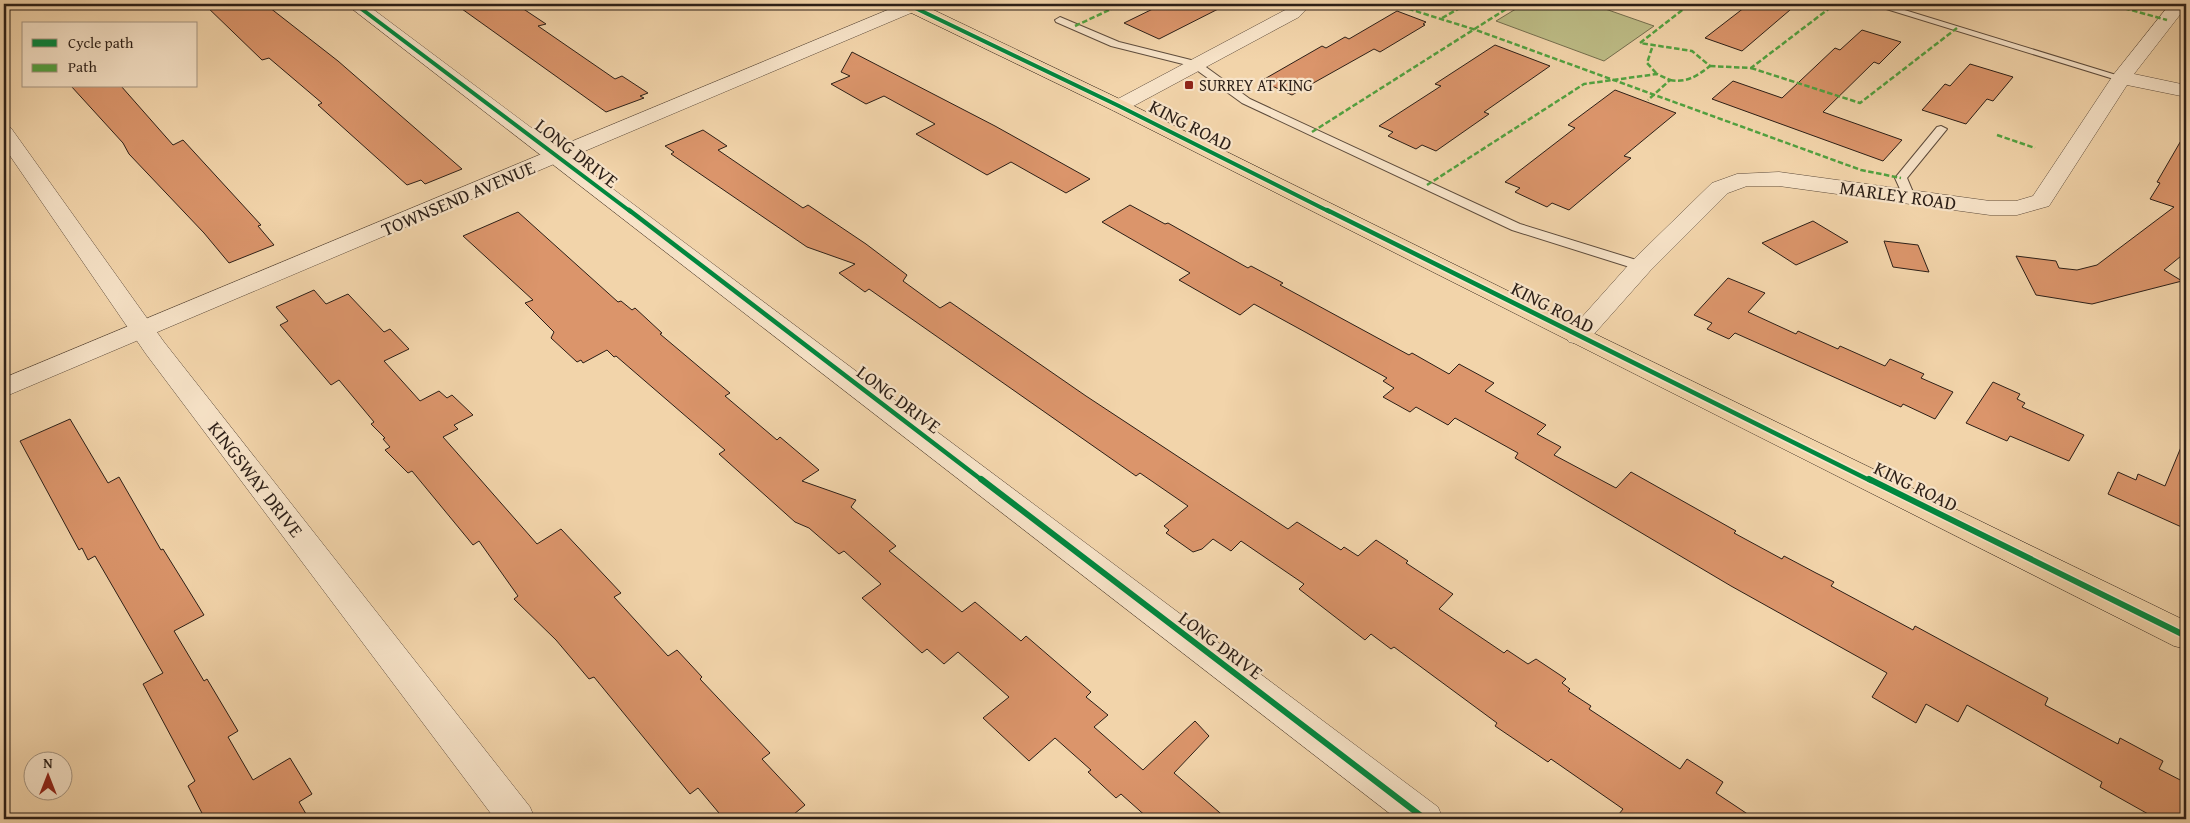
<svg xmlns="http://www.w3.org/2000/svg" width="2190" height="823" font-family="'Gentium Book Plus',serif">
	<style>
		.green { fill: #bdbc86; stroke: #746e4e }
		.building { fill: #db956b; stroke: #2c1f17 }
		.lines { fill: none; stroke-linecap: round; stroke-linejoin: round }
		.service-casing { stroke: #5e4c3c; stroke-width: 2 }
		.minor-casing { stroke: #5e4c3c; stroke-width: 1 }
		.tertiary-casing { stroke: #5e4c3c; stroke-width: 1 }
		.primary-casing { stroke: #2c1f17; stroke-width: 1 }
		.service { fill: #f7e3c8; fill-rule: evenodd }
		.minor { fill: #f7e3c8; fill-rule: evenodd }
		.tertiary { fill: #f7e3c8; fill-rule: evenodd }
		.primary { fill: #f2d4aa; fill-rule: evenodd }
		.quiet { stroke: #51a240; stroke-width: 2.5; stroke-dasharray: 5.5 2.5; stroke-linecap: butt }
		.cycleway-far2-casing { stroke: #f7e3c8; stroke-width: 6 }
		.cycleway-far1-casing { stroke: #f7e3c8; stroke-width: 8 }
		.cycleway-casing { stroke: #f7e3c8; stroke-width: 9 }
		.cycleway-far2 { stroke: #00873e; stroke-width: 4 }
		.cycleway-far1 { stroke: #00873e; stroke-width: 4.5 }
		.cycleway { stroke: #00873e; stroke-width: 6 }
		.poi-dot { fill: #8f2418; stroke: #f7e3c8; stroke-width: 2 }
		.labels { text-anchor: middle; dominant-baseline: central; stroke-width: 4.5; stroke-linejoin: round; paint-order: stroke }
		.far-poi-label { font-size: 16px; fill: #2c1f17; stroke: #f7e3c8; text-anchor: start }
		.street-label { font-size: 19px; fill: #2c1f17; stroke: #f7e3c8 }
	</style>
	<rect width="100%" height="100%" fill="#f2d4aa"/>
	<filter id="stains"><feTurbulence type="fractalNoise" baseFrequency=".004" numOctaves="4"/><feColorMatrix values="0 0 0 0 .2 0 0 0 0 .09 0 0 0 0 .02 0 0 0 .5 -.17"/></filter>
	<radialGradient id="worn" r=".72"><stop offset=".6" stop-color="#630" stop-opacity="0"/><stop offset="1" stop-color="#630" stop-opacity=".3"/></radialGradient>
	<path class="green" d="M 1524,4 L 1591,4 L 1654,26 L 1604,61 L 1496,21 Z"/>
	<g class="building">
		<path d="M 204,4 L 265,4 L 338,61 L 462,169 L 425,184 L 421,180 L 407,185 L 318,105 L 322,103 L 269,58 L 262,60 Z"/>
		<path d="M 455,4 L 516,4 L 546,24 L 538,26 L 615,79 L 622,76 L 648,93 L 640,96 L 644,98 L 606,112 Z"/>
		<path d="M 1163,4 L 1228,4 L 1159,39 L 1124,23 Z"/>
		<path d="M 1749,4 L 1797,4 L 1742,51 L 1705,38 Z"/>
		<path d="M 1397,11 L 1426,22 L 1423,24 L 1425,25 L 1380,52 L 1374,49 L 1292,95 L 1261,81 L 1322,46 L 1326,48 L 1345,37 L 1349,39 Z"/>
		<path d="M 1862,30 L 1901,42 L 1879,64 L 1874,62 L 1823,112 L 1902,140 L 1883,161 L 1712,99 L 1733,81 L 1782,98 L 1835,48 L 1840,50 Z"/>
		<path d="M 1495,45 L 1550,66 L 1484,112 L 1489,114 L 1436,151 L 1422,145 L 1416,149 L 1388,136 L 1393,132 L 1379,126 L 1441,86 L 1435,84 Z"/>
		<path d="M 852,52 L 995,126 L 1090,179 L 1066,193 L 1011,162 L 987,175 L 916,134 L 935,124 L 884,96 L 866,104 L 831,84 L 850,76 L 841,72 Z"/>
		<path d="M 1970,64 L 2013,77 L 1993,101 L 1987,99 L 1966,124 L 1922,110 L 1945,84 L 1950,86 Z"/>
		<path d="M 71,86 L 121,86 L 173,145 L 183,140 L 261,225 L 258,226 L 274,245 L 229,263 L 204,233 L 129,154 L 123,143 Z"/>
		<path d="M 1615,90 L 1676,113 L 1624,156 L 1631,158 L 1569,210 L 1552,203 L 1547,207 L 1515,192 L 1520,188 L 1505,182 L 1575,128 L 1568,125 Z"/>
		<path d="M 703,130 L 727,146 L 718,150 L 803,208 L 808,205 L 866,244 L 907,275 L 903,281 L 940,308 L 950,302 L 1086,396 L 1288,529 L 1297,522 L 1341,550 L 1344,547 L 1358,556 L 1376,540 L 1408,561 L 1406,563 L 1453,594 L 1439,609 L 1504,653 L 1507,650 L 1528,664 L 1536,659 L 1566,679 L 1562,683 L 1570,689 L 1568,691 L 1591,706 L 1589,709 L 1680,769 L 1687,759 L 1723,782 L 1716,793 L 1755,819 L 1615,819 L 1623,809 L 1551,759 L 1548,762 L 1495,726 L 1497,723 L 1394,647 L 1391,649 L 1371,634 L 1365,640 L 1299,589 L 1304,584 L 1241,541 L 1231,551 L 1213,539 L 1202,549 L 1193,552 L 1166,533 L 1169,530 L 1164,526 L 1188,506 L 1140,473 L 1136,476 L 869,289 L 865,292 L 839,273 L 855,264 L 807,247 L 671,154 L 674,152 L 665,146 Z"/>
		<path d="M 2186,132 L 2186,252 L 2164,270 L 2182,281 L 2092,304 L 2036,295 L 2016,256 L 2056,261 L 2059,268 L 2077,270 L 2097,265 L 2174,207 L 2150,199 L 2160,183 L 2157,182 Z"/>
		<path d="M 1130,205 L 1165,224 L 1168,223 L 1248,268 L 1251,266 L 1283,283 L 1280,285 L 1409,355 L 1412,353 L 1449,374 L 1459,364 L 1494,383 L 1485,391 L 1546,425 L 1537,434 L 1561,447 L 1554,455 L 1616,488 L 1631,472 L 1736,531 L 1734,533 L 1782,559 L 1784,556 L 1816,573 L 1834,582 L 1831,586 L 1913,630 L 1915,626 L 2048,698 L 2045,705 L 2118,744 L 2120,738 L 2163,761 L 2159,769 L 2186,783 L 2186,819 L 2157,819 L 2100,787 L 2102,782 L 1967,705 L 1958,722 L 1926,704 L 1916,723 L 1872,697 L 1887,673 L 1731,586 L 1515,458 L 1518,453 L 1455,418 L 1448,425 L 1416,407 L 1410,412 L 1383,397 L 1394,388 L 1383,381 L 1387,378 L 1307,333 L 1254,304 L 1240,315 L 1179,280 L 1190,273 L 1102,222 Z"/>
		<path d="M 518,212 L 618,302 L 621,301 L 632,310 L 635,308 L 662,333 L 660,334 L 730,393 L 725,396 L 777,440 L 780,437 L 819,470 L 802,481 L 856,500 L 851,507 L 896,546 L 889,551 L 962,612 L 975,602 L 1021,641 L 1026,636 L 1091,692 L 1086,697 L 1108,715 L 1094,727 L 1143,770 L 1195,721 L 1209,736 L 1174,773 L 1227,819 L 1149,819 L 1121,794 L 1116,798 L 1088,772 L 1091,770 L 1055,738 L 1029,761 L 983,718 L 1009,697 L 958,652 L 944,664 L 927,649 L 922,653 L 862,598 L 881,584 L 844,551 L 839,554 L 809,528 L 795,522 L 719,454 L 725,450 L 616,356 L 614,357 L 607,350 L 583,363 L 581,360 L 577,362 L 551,338 L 554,332 L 525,303 L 533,300 L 463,236 Z"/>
		<path d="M 1813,221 L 1848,242 L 1796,265 L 1762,243 Z"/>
		<path d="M 1884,241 L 1918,245 L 1929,272 L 1893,267 Z"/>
		<path d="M 1728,278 L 1765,293 L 1748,312 L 1796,334 L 1798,331 L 1838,349 L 1840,346 L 1885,366 L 1890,359 L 1924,374 L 1921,378 L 1953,392 L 1935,419 L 1903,404 L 1901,407 L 1735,333 L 1729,339 L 1707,329 L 1712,323 L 1694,315 Z"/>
		<path d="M 314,290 L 326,304 L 348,294 L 384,332 L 390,329 L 409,349 L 384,361 L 420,401 L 439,391 L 447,398 L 452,395 L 473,415 L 454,425 L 458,429 L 443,437 L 537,544 L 561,529 L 621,593 L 614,597 L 668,656 L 677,650 L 702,677 L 700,679 L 770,753 L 762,759 L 805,805 L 788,819 L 724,819 L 698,788 L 690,794 L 594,677 L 589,679 L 556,640 L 514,599 L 518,596 L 479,541 L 473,545 L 412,471 L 408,473 L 385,450 L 390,447 L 383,439 L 385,438 L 371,424 L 374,422 L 339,380 L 331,385 L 280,325 L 288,321 L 276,307 Z"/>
		<path d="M 1993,382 L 2020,394 L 2017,399 L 2025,403 L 2022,407 L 2084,435 L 2069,461 L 2010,436 L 2007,441 L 1966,423 Z"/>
		<path d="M 70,419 L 108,483 L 119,477 L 161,550 L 163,549 L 204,615 L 174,631 L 204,681 L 207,679 L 238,731 L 228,737 L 253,780 L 290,758 L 312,794 L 299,802 L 309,819 L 205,819 L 188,786 L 195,781 L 143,684 L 163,673 L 95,556 L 88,560 L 82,548 L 79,550 L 20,441 Z"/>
		<path d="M 2186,435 L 2186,529 L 2108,494 L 2118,472 L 2136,480 L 2138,474 L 2165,486 Z"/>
	</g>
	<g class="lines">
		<defs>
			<g id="service">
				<path d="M 1870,4 L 1885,4 L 2126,78 L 2125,80 L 2117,80 Z"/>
				<path d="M 1060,17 L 1119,42 L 1199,62 L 1250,99 L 1520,224 L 1646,263 L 1648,266 L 1641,270 L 1636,269 L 1512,230 L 1242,103 L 1191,66 L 1111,46 L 1056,22 L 1055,20 Z"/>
				<path d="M 1941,126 L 1947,129 L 1907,178 L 1915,197 L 1913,200 L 1905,200 L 1895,178 L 1937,127 Z"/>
			</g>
			<g id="minor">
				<path d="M 346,4 L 366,4 L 1438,807 L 1443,819 L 1397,819 Z"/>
				<path d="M 1292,4 L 1311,4 L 1299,17 L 1126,110 L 1119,112 L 1112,110 L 1109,106 L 1112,102 L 1287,9 Z"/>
				<path d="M 2170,4 L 2186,4 L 2186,7 L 2134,74 L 2186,85 L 2186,97 L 2127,85 L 2049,206 L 2017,215 L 1990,215 L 1779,186 L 1747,186 L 1728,193 L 1650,271 L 1587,342 L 1578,344 L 1569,342 L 1565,336 L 1632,261 L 1712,183 L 1737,174 L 1779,172 L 1990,201 L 2016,201 L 2033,196 L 2114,74 Z"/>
				<path d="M 4,126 L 11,128 L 164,342 L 530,807 L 535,819 L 495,819 L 146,354 L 4,147 Z"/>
			</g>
			<path id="tertiary" d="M 902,4 L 919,4 L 921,6 L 918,10 L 4,397 L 4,378 Z"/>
			<path id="primary" d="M 898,4 L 921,4 L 1126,102 L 1587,330 L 2186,621 L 2186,649 L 2174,646 L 1112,110 L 901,8 Z"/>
		</defs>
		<use href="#service" class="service-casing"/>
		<use href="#minor" class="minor-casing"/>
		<use href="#tertiary" class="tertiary-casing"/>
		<use href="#primary" class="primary-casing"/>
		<use href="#service" class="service"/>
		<use href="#minor" class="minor"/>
		<use href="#tertiary" class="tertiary"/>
		<use href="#primary" class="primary"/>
		<g class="quiet">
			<path d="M 1393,4 L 1476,30 L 1861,170 L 1901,178"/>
			<path d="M 2109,4 L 2167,20"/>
			<path d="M 1958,8 L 1961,4"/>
			<path d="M 1442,18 L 1467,4"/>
			<path d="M 1075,26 L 1122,4"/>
			<path d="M 1652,48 L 1647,63 L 1657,74"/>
			<path d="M 1710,66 L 1751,68 L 1835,4"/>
			<path d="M 1751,68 L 1860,103 L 1957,28"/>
			<path d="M 1670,80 C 1687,83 1697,76 1710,66 L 1692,51 L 1640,43 L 1690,4"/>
			<path d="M 1312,132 L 1514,4"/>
			<path d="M 1997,135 L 2035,148"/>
			<path d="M 1427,185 L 1584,84 L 1657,74 L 1670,80 L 1648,100"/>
		</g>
		<defs>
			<g id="cycleway-far2">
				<path d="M 355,4 L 631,212"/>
				<path d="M 907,4 L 1119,106 L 1330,212"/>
			</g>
			<g id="cycleway-far1">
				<path d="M 629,210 L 983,481"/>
				<path d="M 1327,210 L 1871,481"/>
			</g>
			<g id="cycleway">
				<path d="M 981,479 L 1425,819"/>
				<path d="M 1869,479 L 2186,636"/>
			</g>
		</defs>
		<use href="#cycleway-far2" class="cycleway-far2-casing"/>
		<use href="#cycleway-far1" class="cycleway-far1-casing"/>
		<use href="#cycleway" class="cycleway-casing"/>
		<use href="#cycleway-far2" class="cycleway-far2"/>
		<use href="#cycleway-far1" class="cycleway-far1"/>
		<use href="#cycleway" class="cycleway"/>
	</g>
	<rect class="poi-dot" x="1184" y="80" width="10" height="10" rx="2.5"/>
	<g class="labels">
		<g class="far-poi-label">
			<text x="1199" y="85">SURREY AT KING</text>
		</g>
		<g class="street-label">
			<text transform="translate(1191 125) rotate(27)">KING ROAD</text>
			<text transform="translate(577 153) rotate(38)">LONG DRIVE</text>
			<text transform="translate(1898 195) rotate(8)">MARLEY ROAD</text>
			<text transform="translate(458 198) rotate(-23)">TOWNSEND AVENUE</text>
			<text transform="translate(1553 307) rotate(27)">KING ROAD</text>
			<text transform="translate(899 399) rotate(37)">LONG DRIVE</text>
			<text transform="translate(256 479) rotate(52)">KINGSWAY DRIVE</text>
			<text transform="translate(1916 486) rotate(26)">KING ROAD</text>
			<text transform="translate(1221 645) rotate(37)">LONG DRIVE</text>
		</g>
	</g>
	<rect width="2190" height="823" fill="none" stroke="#f2d4aa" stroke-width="20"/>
	<rect x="5" y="5" width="2180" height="813" fill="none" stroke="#2c1f17" stroke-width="2.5"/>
	<rect x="10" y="10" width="2170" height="803" fill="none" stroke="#2c1f17"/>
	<rect x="22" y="22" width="175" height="65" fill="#f7e3c8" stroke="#a69581"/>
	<rect x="32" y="39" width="25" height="8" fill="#00873e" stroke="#a69581"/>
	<text x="68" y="48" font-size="15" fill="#2c1f17">Cycle path</text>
	<rect x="32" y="64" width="25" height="8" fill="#51a240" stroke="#a69581"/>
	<text x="68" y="72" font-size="15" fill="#2c1f17">Path</text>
	<g transform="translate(48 776)"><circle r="24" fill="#f7e3c8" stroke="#a69581"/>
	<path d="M0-4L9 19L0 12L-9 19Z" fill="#8f2418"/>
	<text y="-8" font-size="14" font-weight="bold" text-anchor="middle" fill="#2c1f17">N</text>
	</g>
	<rect width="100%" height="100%" filter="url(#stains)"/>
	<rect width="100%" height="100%" fill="url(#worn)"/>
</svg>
